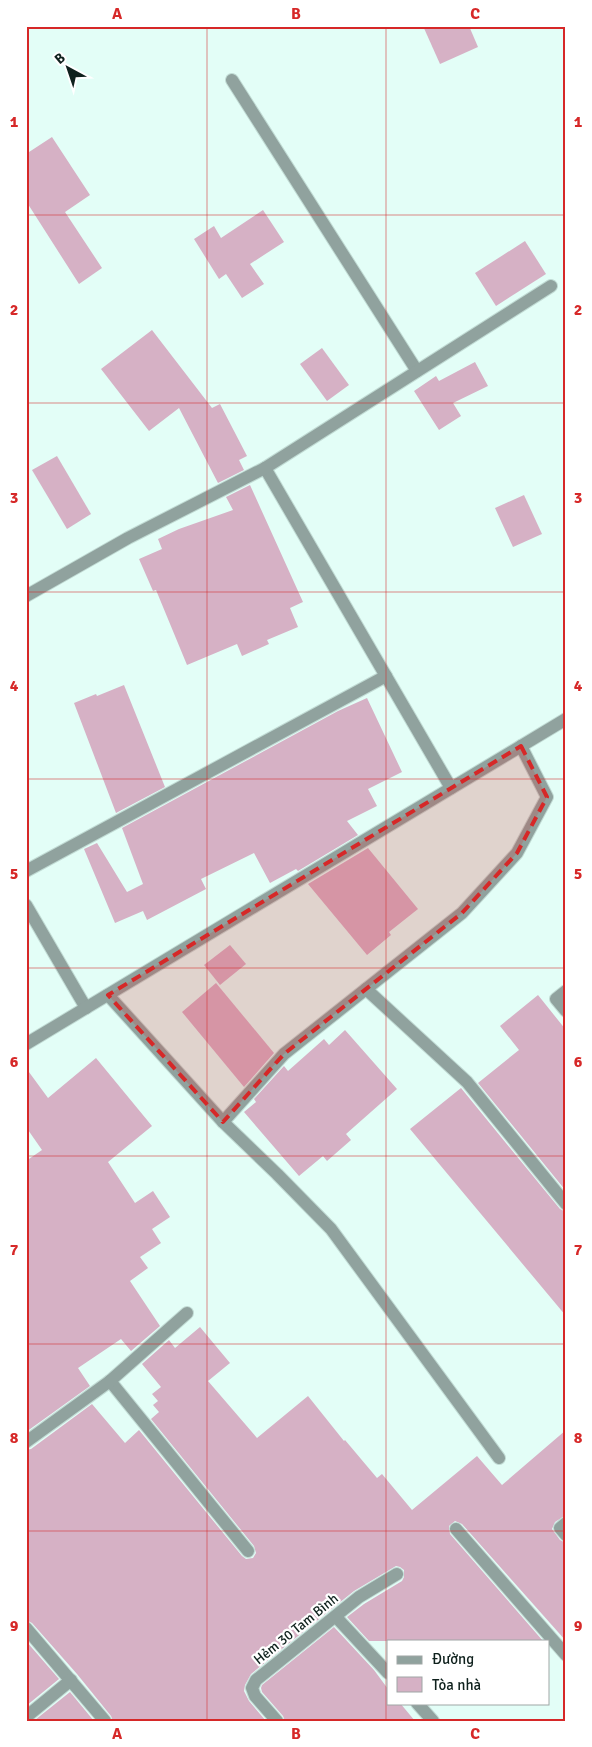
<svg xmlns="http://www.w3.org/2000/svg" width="592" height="1747" font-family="Signika,sans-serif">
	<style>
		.building { fill: #d6b1c5 }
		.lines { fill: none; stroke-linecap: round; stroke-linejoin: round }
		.minor-casing { stroke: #c1dbd4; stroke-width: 14 }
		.minor { stroke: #90a29e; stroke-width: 12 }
		.marked { fill: #d62828; fill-opacity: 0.2; stroke: #d62828; stroke-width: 4; stroke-dasharray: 10 6; stroke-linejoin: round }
		.grid { fill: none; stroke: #d62828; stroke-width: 1; stroke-opacity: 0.55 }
		.labels { text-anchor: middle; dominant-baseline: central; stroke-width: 4.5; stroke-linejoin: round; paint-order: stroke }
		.street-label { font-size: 14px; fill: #0f211d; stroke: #fff }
		.neatline { fill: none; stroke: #d62828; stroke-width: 2 }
		.grid-label { font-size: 16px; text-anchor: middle; font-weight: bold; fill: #d62828 }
	</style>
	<rect width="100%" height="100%" fill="#e3fef7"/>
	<g class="building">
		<path d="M 423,26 L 469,26 L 478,47 L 440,64 Z"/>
		<path d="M 52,137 L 90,195 L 65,212 L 102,268 L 79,284 L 26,201 L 26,154 Z"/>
		<path d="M 263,210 L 284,242 L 250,264 L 264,284 L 242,298 L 226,274 L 219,279 L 194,239 L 214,226 L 221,238 Z"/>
		<path d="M 525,241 L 546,274 L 496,306 L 475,273 Z"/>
		<path d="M 152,330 L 212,408 L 220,404 L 247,456 L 239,460 L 244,470 L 218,483 L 179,408 L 149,431 L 101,369 Z"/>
		<path d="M 322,348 L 349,385 L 327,401 L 300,364 Z"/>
		<path d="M 475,362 L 488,386 L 453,403 L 461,416 L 439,430 L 414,391 L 436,376 L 439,381 Z"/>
		<path d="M 57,456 L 91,514 L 67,529 L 32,470 Z"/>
		<path d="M 250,485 L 303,602 L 290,608 L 298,627 L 267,640 L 269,644 L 242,656 L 237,644 L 187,665 L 156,590 L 153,591 L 139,559 L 162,549 L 158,539 L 179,529 L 233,510 L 226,497 Z"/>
		<path d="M 524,495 L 542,534 L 513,547 L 495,508 Z"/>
		<path d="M 124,685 L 165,787 L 116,813 L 74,703 L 96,694 L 97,696 Z"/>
		<path d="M 367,698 L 402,772 L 368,789 L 377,806 L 347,821 L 358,835 L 298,871 L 296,869 L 270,883 L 254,853 L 201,879 L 206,889 L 147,920 L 143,911 L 115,923 L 84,849 L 97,843 L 127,892 L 143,884 L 122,828 L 338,711 Z"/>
		<path d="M 368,848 L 418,909 L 389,932 L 391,935 L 367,955 L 308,884 Z"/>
		<path d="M 230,945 L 246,964 L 220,985 L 204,965 Z"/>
		<path d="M 216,983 L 274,1053 L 244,1087 L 182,1012 Z"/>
		<path d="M 538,995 L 566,1030 L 566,1191 L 478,1083 L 519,1050 L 500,1026 Z"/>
		<path d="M 345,1030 L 397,1089 L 346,1134 L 351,1140 L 327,1161 L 323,1156 L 299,1176 L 244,1112 L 256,1102 L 254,1099 L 284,1066 L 288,1071 L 324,1039 L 329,1045 Z"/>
		<path d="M 96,1058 L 152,1126 L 108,1162 L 135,1203 L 153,1191 L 170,1217 L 152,1229 L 161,1243 L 140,1257 L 148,1268 L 130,1281 L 160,1326 L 131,1351 L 121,1339 L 78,1368 L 90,1386 L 26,1432 L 26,1161 L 42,1150 L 26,1127 L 26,1068 L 48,1098 Z"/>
		<path d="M 461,1088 L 560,1209 L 566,1212 L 566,1316 L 410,1129 Z"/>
		<path d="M 200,1327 L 230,1363 L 208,1381 L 257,1438 L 308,1396 L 344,1441 L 345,1440 L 377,1478 L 382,1474 L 412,1510 L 477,1456 L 502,1485 L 566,1430 L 566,1515 L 555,1522 L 552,1529 L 560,1540 L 566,1543 L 566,1641 L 462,1524 L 455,1521 L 449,1526 L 450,1534 L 543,1641 L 369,1641 L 347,1617 L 364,1604 L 402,1581 L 404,1577 L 404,1570 L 400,1567 L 396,1566 L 354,1591 L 251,1674 L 245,1685 L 244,1691 L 249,1701 L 266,1721 L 113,1721 L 111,1716 L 77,1674 L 32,1623 L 26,1620 L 26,1450 L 31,1449 L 92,1404 L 125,1443 L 139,1430 L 242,1556 L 246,1559 L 253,1558 L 256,1553 L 254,1546 L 151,1419 L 159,1412 L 153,1405 L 158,1401 L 152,1394 L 161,1387 L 142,1364 L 169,1340 L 175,1348 Z"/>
		<path d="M 334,1627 L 374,1670 L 388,1689 L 388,1703 L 400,1703 L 415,1721 L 285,1721 L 283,1716 L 262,1692 L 261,1688 L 262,1685 Z"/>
		<path d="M 26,1641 L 59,1679 L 26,1706 Z"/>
		<path d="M 70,1692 L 94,1721 L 36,1721 L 35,1720 Z"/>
	</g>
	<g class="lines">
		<defs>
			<g id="minor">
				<path d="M 232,80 L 417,371"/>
				<path d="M 265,468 L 451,788"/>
				<path d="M 26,596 L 128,538 L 265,468 L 551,286"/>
				<path d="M 26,871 L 386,676"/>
				<path d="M 26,905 L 86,1008"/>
				<path d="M 366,989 L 467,1082 L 566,1204"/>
				<path d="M 566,991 L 556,999 L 566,1011"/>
				<path d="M 108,995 L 223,1122 L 277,1174 L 331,1229 L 499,1458"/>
				<path d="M 26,1044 L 566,719"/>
				<path d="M 223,1122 L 284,1054 L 462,913 L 517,853 L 547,797 L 521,746"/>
				<path d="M 110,1381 L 248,1551"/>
				<path d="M 26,1442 L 110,1381 L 187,1313"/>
				<path d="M 566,1523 L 560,1528 L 566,1535"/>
				<path d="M 456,1529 L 566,1655"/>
				<path d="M 336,1617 L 388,1673"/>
				<path d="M 26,1628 L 105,1721"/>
				<path d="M 417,1703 L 433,1721"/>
				<path d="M 26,1717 L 71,1680"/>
				<path d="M 277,1721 L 255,1696 L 252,1688 L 256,1680 L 359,1597 L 397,1574"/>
			</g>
		</defs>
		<use href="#minor" class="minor-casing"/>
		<use href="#minor" class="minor"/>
	</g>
	<path class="marked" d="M 521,746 L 547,797 L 517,853 L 462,913 L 284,1054 L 223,1122 L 108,995 Z"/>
	<path class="grid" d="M 207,26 L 207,1721M 386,26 L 386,1721M 26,215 L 566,215M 26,403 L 566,403M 26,592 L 566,592M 26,779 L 566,779M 26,968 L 566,968M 26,1156 L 566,1156M 26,1344 L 566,1344M 26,1531 L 566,1531"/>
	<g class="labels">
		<g class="street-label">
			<text transform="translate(296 1629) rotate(-39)">Hẻm 30 Tam Bình</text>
		</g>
	</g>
	<rect width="592" height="1747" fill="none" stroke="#ffffff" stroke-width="55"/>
	<rect x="387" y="1640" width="162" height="65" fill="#ffffff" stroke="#9fa6a5"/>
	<rect x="397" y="1656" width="25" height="8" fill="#90a29e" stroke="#9fa6a5"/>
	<text x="432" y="1664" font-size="15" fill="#0f211d">Đường</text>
	<rect x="397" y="1677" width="25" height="15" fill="#d6b1c5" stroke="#9fa6a5"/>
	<text x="432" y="1690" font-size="15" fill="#0f211d">Tòa nhà</text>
	<g transform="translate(68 68) rotate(320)" stroke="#ffffff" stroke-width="4" paint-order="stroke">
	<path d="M0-4L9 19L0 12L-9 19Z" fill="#0f211d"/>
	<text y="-8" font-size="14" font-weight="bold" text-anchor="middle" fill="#0f211d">B</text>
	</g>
	<rect x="28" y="28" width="536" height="1692" class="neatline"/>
	<g class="grid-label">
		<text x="117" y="19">A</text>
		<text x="296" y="19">B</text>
		<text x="475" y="19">C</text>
		<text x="14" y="127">1</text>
		<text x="578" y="127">1</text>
		<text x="14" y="315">2</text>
		<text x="578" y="315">2</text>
		<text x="14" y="503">3</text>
		<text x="578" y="503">3</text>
		<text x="14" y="691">4</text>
		<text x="578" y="691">4</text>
		<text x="14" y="879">5</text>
		<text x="578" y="879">5</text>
		<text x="14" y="1067">6</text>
		<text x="578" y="1067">6</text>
		<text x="14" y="1255">7</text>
		<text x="578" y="1255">7</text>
		<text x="14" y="1443">8</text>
		<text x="578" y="1443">8</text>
		<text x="14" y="1631">9</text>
		<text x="578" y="1631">9</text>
		<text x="117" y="1739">A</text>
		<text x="296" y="1739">B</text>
		<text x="475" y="1739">C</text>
	</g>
</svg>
